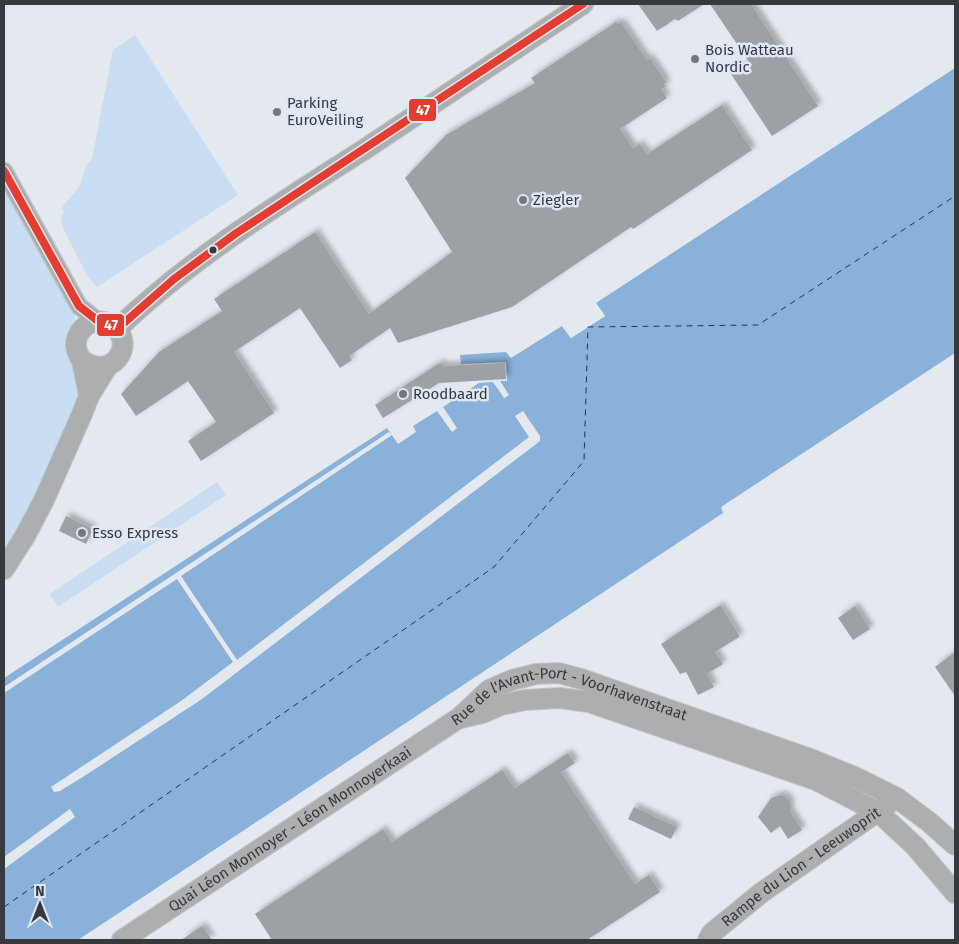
<svg xmlns="http://www.w3.org/2000/svg" width="959" height="944" font-family="'Fira Sans',sans-serif">
	<style>
		.green { fill: #c9ddf3 }
		.water { fill: #89b1d9 }
		.pier { fill: #e3e9ef }
		.lines { fill: none; stroke-linecap: round; stroke-linejoin: round }
		.ferry { stroke: #173d63; stroke-width: 1; stroke-dasharray: 6 5; stroke-linecap: butt }
		.building { fill: #9da1a6; filter: url(#shadow) }
		.minor-casing { stroke: #c1c6cb; stroke-width: 19 }
		.major-casing { stroke: #c1c6cb; stroke-width: 22 }
		.minor { stroke: #abacab; stroke-width: 16 }
		.major { stroke: #acaeaf; stroke-width: 20 }
		.bus-1-casing { stroke: #dee8f4; stroke-width: 11 }
		.bus-1 { stroke: #e43c2e; stroke-width: 8 }
		.poi-dot { fill: #73777d; stroke: #dee8f4; stroke-width: 2 }
		.bus-dot { fill: #363a3f; stroke: #dee8f4; stroke-width: 2 }
		.labels { text-anchor: middle; dominant-baseline: central; stroke-width: 5; stroke-linejoin: round; paint-order: stroke }
		.poi-label { font-size: 15px; fill: #363a3f; stroke: #dee8f4; text-anchor: start }
		.street-label { font-size: 15px; fill: #363a3f; stroke: #dee8f4 }
		.line-badge { stroke: #dee8f4; stroke-width: 2 }
		.badge-label { font-size: 14px; text-anchor: middle; font-weight: bold; fill: #fff }
	</style>
	<defs>
		<filter id="shadow"><feDropShadow dx="4" dy="-4" stdDeviation="2.5" flood-color="#0004"/></filter>
	</defs>
	<rect width="100%" height="100%" fill="#e3e9ef"/>
	<g class="green">
		<path d="M 135,35 L 238,195 L 97,287 L 88,277 L 63,228 L 61,219 L 64,211 L 62,207 C 67,201 73,195 78,188 C 84,179 83,166 92,159 L 113,50 Z"/>
		<path d="M 4,186 L 73,311 L 75,319 L 77,398 L 74,413 L 57,457 L 4,558 Z"/>
		<path d="M 61,481 L 62,487 L 33,546 L 29,543 Z"/>
		<path d="M 217,482 L 226,495 L 58,607 L 50,594 Z"/>
	</g>
	<path class="water" d="M 955,68 L 955,353 L 721,507 L 723,513 L 78,940 L 4,940 L 4,678 L 387,428 L 398,444 L 416,432 L 413,426 L 437,411 L 452,432 L 457,428 L 443,407 L 479,383 L 493,382 L 504,398 L 509,395 L 500,381 L 507,381 L 506,362 L 461,364 L 460,355 L 506,352 L 511,358 L 562,326 L 571,338 L 605,316 L 596,303 Z"/>
	<g class="pier">
		<path d="M 596,303 L 605,316 L 571,338 L 562,326 L 565,324 L 571,335 L 601,315 L 594,305 Z"/>
		<path d="M 523,411 L 540,436 L 540,441 L 202,699 L 86,775 L 60,791 L 54,792 L 51,787 L 181,701 L 233,662 L 177,579 L 4,693 L 4,687 L 389,432 L 392,435 L 181,576 L 237,660 L 529,437 L 515,416 Z"/>
		<path d="M 70,809 L 75,817 L 4,869 L 4,857 Z"/>
	</g>
	<g class="lines">
		<path class="ferry" d="M 4,907 L 494,567 L 584,461 L 588,327 L 758,325 L 955,196"/>
	</g>
	<g class="building">
		<path d="M 638,4 L 704,4 L 678,21 L 675,19 L 657,31 Z"/>
		<path d="M 710,4 L 751,4 L 818,106 L 772,136 L 731,74 L 749,62 Z"/>
		<path d="M 616,22 L 618,24 L 621,22 L 647,60 L 650,58 L 666,82 L 664,84 L 666,86 L 661,89 L 667,98 L 620,129 L 633,148 L 640,144 L 647,154 L 722,105 L 752,150 L 633,229 L 631,227 L 512,307 L 398,343 L 390,328 L 349,356 L 352,360 L 340,368 L 300,308 L 234,352 L 274,413 L 201,461 L 188,441 L 216,422 L 188,381 L 136,416 L 121,394 L 159,352 L 222,311 L 214,299 L 315,232 L 369,314 L 452,252 L 405,178 L 446,135 L 535,83 L 531,78 Z"/>
		<path d="M 505,363 L 506,379 L 439,383 L 383,418 L 375,405 L 438,364 L 442,364 L 444,366 Z"/>
		<path d="M 66,516 L 93,529 L 86,544 L 59,531 Z"/>
		<path d="M 719,606 L 721,606 L 739,635 L 739,637 L 715,652 L 723,664 L 707,674 L 714,687 L 698,695 L 686,672 L 680,674 L 661,644 Z"/>
		<path d="M 855,606 L 870,629 L 853,640 L 838,618 Z"/>
		<path d="M 955,652 L 955,696 L 935,667 Z"/>
		<path d="M 568,753 L 575,763 L 561,772 L 635,884 L 649,875 L 660,892 L 587,940 L 272,940 L 255,914 L 383,829 L 392,842 L 502,770 L 515,788 Z"/>
		<path d="M 781,795 L 785,796 L 790,802 L 790,811 L 802,830 L 788,839 L 780,826 L 771,833 L 758,817 L 771,798 Z"/>
		<path d="M 634,807 L 677,827 L 671,839 L 628,819 Z"/>
		<path d="M 202,926 L 212,940 L 181,940 Z"/>
	</g>
	<g class="lines">
		<defs>
			<path id="minor" d="M 4,171 L 79,306 L 98,321"/>
			<g id="major">
				<path d="M 117,329 C 190,259 277,205 362,151 C 436,102 510,53 583,4"/>
				<path d="M 82,360 C 110,382 138,345 113,326 C 108,323 101,320 95,322 C 82,324 73,338 77,351 C 78,355 81,358 82,362 C 85,373 87,385 89,396"/>
				<path d="M 4,569 L 25,536 L 44,500 L 82,414 L 89,396 L 107,367"/>
				<path d="M 461,718 L 482,713 L 501,705 L 525,700 L 560,698 L 589,702 L 816,780 L 878,812 L 915,846 L 955,893"/>
				<path id="s1" d="M 122,940 L 459,718 L 489,690 L 512,680 L 536,674 L 559,673 L 581,679 L 813,760 L 857,778 L 897,798 L 929,822 L 955,845"/>
				<path id="s2" d="M 708,940 L 712,933 L 761,893 L 887,805"/>
			</g>
		</defs>
		<use href="#minor" class="minor-casing"/>
		<use href="#major" class="major-casing"/>
		<use href="#minor" class="minor"/>
		<use href="#major" class="major"/>
		<defs>
			<path id="bus-1" d="M 4,171 L 79,306 L 98,321 L 108,323 L 117,329 L 174,279 L 235,234 L 583,4"/>
		</defs>
		<use href="#bus-1" class="bus-1-casing"/>
		<use href="#bus-1" class="bus-1"/>
	</g>
	<g class="poi-dot">
		<circle cx="695" cy="59" r="5"/>
		<circle cx="277" cy="112" r="5"/>
		<circle cx="523" cy="200" r="5"/>
		<circle cx="403" cy="394" r="5"/>
		<circle cx="82" cy="533" r="5"/>
	</g>
	<circle class="bus-dot" cx="213" cy="250" r="4.5"/>
	<g class="labels">
		<g class="poi-label">
			<text x="705" y="50">Bois Watteau<tspan x="705" dy="17">Nordic</tspan></text>
			<text x="287" y="103">Parking<tspan x="287" dy="17">EuroVeiling</tspan></text>
			<text x="533" y="200">Ziegler</text>
			<text x="413" y="394">Roodbaard</text>
			<text x="92" y="533">Esso Express</text>
		</g>
		<g class="street-label">
			<text stroke="none"><textPath href="#s1" startOffset="524">Rue de l'Avant-Port - Voorhavenstraat</textPath></text>
			<text stroke="none"><textPath href="#s1" startOffset="201">Quai Léon Monnoyer - Léon Monnoyerkaai</textPath></text>
			<text stroke="none"><textPath href="#s2" startOffset="119">Rampe du Lion - Leeuwoprit</textPath></text>
		</g>
	</g>
	<g class="line-badge">
		<rect x="408" y="98" width="29" height="24" rx="5" fill="#e43c2e"/>
		<rect x="96" y="313" width="29" height="24" rx="5" fill="#e43c2e"/>
	</g>
	<g class="badge-label">
		<text x="423" y="115">47</text>
		<text x="111" y="330">47</text>
	</g>
	<rect width="959" height="944" fill="none" stroke="#363a3f" stroke-width="10"/>
	<g transform="translate(40 904)" stroke="#dee8f4" stroke-width="4" paint-order="stroke">
	<path d="M0-4L9 19L0 12L-9 19Z" fill="#363a3f"/>
	<text y="-8" font-size="14" font-weight="bold" text-anchor="middle" fill="#363a3f">N</text>
	</g>
</svg>
